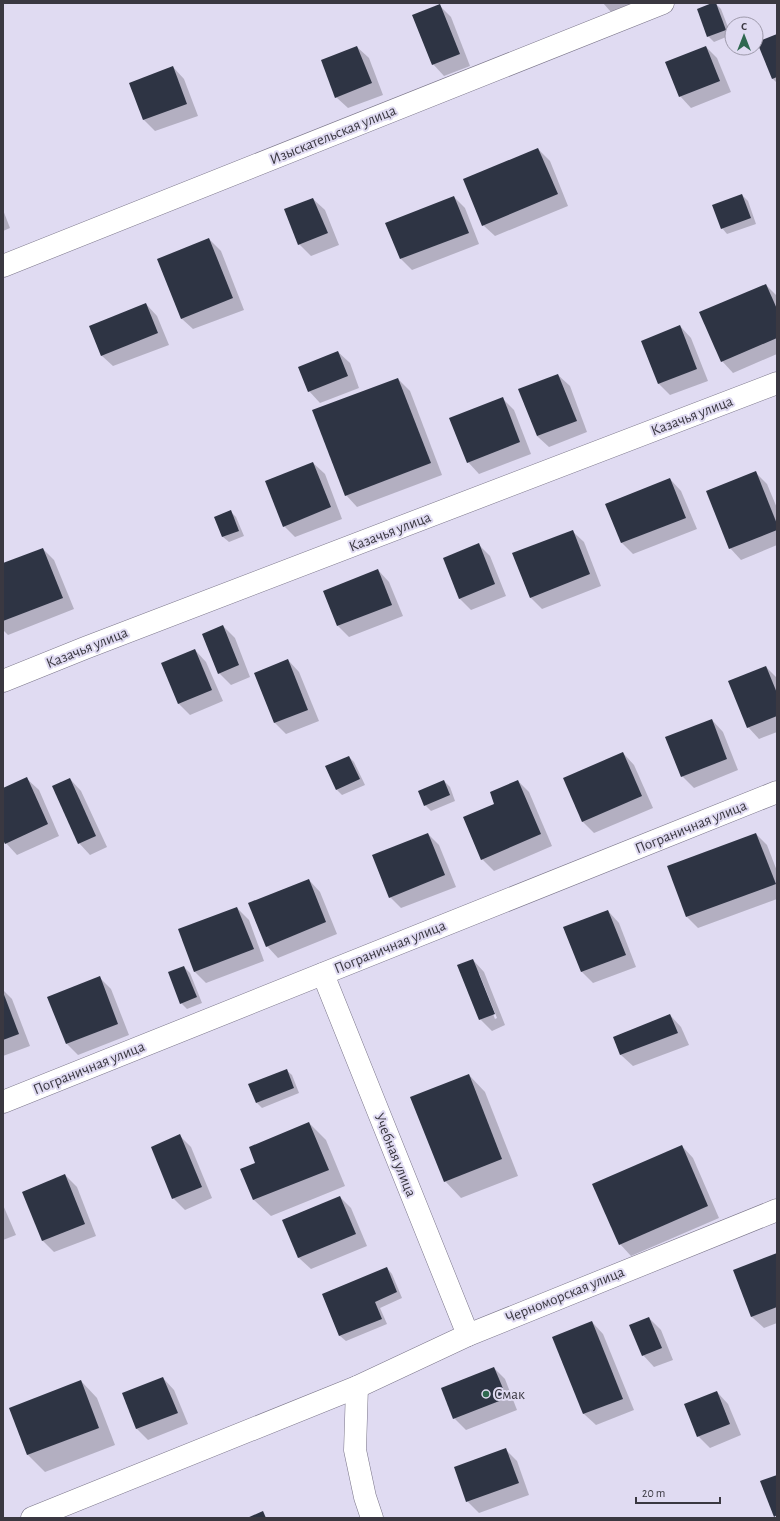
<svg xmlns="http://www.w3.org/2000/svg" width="780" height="1521" font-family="'Alegreya Sans',sans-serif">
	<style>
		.shadow { fill: #0003; fill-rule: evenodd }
		.building { fill: #2e3444 }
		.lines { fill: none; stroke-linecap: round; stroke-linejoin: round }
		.minor-casing { stroke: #7a7589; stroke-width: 23 }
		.minor { stroke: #fff; stroke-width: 22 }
		.poi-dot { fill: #2f6850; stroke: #e0dbf2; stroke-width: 1.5 }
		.labels { text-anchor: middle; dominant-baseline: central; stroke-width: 4; stroke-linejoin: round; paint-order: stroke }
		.street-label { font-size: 15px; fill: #3a3841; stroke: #e0dbf2 }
		.poi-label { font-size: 15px; fill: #3a3841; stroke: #e0dbf2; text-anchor: start }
	</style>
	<rect width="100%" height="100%" fill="#e0dbf2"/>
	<g class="shadow">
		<path d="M 603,3 L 633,3 L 611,12 Z"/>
		<path d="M 715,3 L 721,9 L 731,35 L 714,42 L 708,36 Z"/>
		<path d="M 439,5 L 451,17 L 470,66 L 444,76 L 433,64 Z"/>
		<path d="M 777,35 L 777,83 L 773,79 L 758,43 Z"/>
		<path d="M 357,47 L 369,58 L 383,95 L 348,108 L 336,97 Z"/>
		<path d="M 706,47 L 717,58 L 731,92 L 691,108 L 680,96 Z"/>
		<path d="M 173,67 L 184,79 L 198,116 L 155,131 L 144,120 L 130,84 Z"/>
		<path d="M 538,149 L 550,161 L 568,206 L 495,236 L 483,225 Z"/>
		<path d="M 742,195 L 748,201 L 756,224 L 727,234 L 722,228 Z"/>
		<path d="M 454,197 L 465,208 L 479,244 L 412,270 L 401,259 Z"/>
		<path d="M 313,199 L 325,210 L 339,245 L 311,256 L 299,244 Z"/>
		<path d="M 3,210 L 10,228 L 3,231 Z"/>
		<path d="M 209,239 L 221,251 L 244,310 L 193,329 L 181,318 Z"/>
		<path d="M 766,285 L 777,296 L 777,354 L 733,373 L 722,361 Z"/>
		<path d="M 146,304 L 157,316 L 169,345 L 113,366 L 101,355 Z"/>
		<path d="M 680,326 L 691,338 L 708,381 L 670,395 L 659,384 L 642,342 Z"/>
		<path d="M 338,352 L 350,363 L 359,388 L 320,403 L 309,391 Z"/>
		<path d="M 558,375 L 570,386 L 587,432 L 549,447 L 537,436 Z"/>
		<path d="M 398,379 L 410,391 L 442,475 L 357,507 L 346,495 Z"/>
		<path d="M 502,398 L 514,410 L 531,454 L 479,474 L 468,462 Z"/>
		<path d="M 313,463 L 325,474 L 342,519 L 295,537 L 284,526 Z"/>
		<path d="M 756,473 L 767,484 L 777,508 L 777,545 L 741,560 L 730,548 Z"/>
		<path d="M 670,479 L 681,491 L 697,529 L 633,554 L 622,543 L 606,504 Z"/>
		<path d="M 230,511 L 236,517 L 244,536 L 229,542 L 223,537 L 215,517 Z"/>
		<path d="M 572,531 L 584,542 L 601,586 L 542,609 L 530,597 Z"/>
		<path d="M 479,545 L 490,556 L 506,596 L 471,610 L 459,598 Z"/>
		<path d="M 43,549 L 54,560 L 74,609 L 8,635 L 3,630 L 3,564 Z"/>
		<path d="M 378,570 L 389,582 L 403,616 L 349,637 L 338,626 Z"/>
		<path d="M 223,626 L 235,638 L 250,677 L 231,685 L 219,673 Z"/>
		<path d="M 195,650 L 206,662 L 223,701 L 190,715 L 178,703 Z"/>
		<path d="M 288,660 L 299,672 L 319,721 L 286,734 L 275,723 L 256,673 Z"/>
		<path d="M 766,667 L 777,678 L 777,732 L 759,739 L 748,727 Z"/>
		<path d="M 712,720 L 723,732 L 738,770 L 694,788 L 682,776 Z"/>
		<path d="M 623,753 L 634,765 L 653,808 L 594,833 L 582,821 Z"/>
		<path d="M 349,757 L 354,762 L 365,785 L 342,795 L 337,790 Z"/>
		<path d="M 27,779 L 39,790 L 59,836 L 17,855 L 6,843 L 3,837 L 3,789 Z"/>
		<path d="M 70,779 L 81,791 L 107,847 L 90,855 L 79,843 Z"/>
		<path d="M 444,781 L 450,787 L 455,801 L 431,811 L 425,805 Z"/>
		<path d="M 518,781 L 529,792 L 552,846 L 494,871 L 482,859 L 496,804 Z"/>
		<path d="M 428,834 L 439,845 L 456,887 L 401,908 L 390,897 Z"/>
		<path d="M 756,834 L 767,845 L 777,871 L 777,899 L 698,928 L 687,917 Z"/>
		<path d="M 309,880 L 320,892 L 337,934 L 278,958 L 267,946 Z"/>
		<path d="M 237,908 L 249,920 L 264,961 L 206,983 L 194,971 Z"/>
		<path d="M 608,911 L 619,923 L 636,967 L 593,983 L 582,972 L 565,928 Z"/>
		<path d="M 473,960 L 484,972 L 505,1025 L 492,1031 L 480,1019 ZM 477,973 L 479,973 L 497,1018 L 495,1019 Z"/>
		<path d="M 184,967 L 190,973 L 202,1003 L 187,1009 L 181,1003 Z"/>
		<path d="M 99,977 L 111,989 L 129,1035 L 78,1055 L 67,1044 Z"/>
		<path d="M 3,990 L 12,999 L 30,1046 L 3,1056 Z"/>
		<path d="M 670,1015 L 681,1027 L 689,1045 L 633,1066 L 621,1055 L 614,1037 Z"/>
		<path d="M 286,1070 L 292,1075 L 299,1093 L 262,1108 L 257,1103 Z"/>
		<path d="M 469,1075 L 485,1092 L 518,1176 L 461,1198 L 445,1181 Z"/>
		<path d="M 309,1123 L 326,1140 L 345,1186 L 271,1216 L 254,1200 L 242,1170 L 257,1164 Z"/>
		<path d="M 180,1136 L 191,1147 L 212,1198 L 185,1210 L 173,1198 Z"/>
		<path d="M 682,1146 L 693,1158 L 719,1218 L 631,1256 L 620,1244 Z"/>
		<path d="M 65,1175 L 77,1187 L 96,1236 L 54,1252 L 43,1241 L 23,1192 Z"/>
		<path d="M 340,1197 L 351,1208 L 367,1246 L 311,1269 L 299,1258 L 283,1220 Z"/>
		<path d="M 3,1205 L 16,1235 L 3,1240 Z"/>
		<path d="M 777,1254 L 777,1323 L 764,1328 L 752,1317 L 734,1271 Z"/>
		<path d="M 387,1268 L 392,1274 L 402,1298 L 380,1308 L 387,1324 L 346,1341 L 340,1336 L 323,1295 Z"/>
		<path d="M 649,1318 L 661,1330 L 673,1360 L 654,1367 L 643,1355 Z"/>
		<path d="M 592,1322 L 603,1334 L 634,1410 L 596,1425 L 584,1414 L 554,1337 Z"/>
		<path d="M 494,1368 L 505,1379 L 517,1410 L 466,1430 L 454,1418 Z"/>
		<path d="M 163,1378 L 174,1390 L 188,1424 L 148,1440 L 137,1429 L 123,1394 Z"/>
		<path d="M 81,1381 L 97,1398 L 115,1445 L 45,1472 L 28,1455 L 10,1409 Z"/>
		<path d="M 717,1392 L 728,1404 L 741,1435 L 710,1448 L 698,1436 Z"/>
		<path d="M 506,1450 L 517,1461 L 529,1495 L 479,1513 L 467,1501 Z"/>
	</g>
	<g class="building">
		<path d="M 712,3 L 716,3 L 726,30 L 707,37 L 697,9 Z"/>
		<path d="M 440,4 L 460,54 L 432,65 L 412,15 Z"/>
		<path d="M 777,34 L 777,77 L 772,79 L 757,42 Z"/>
		<path d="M 357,46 L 372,83 L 335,98 L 321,60 Z"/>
		<path d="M 706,46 L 720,81 L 679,97 L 665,62 Z"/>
		<path d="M 173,66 L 187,104 L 143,120 L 129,83 Z"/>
		<path d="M 538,148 L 558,194 L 482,226 L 463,179 Z"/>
		<path d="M 742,194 L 751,218 L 721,229 L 712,205 Z"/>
		<path d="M 454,196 L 469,233 L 400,259 L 385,223 Z"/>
		<path d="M 313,198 L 328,233 L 298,245 L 284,209 Z"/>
		<path d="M 209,238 L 233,298 L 181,319 L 157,259 Z"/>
		<path d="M 766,284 L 777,309 L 777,338 L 721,362 L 699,312 Z"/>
		<path d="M 146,303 L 158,333 L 101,356 L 89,326 Z"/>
		<path d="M 680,325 L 697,369 L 658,384 L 641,341 Z"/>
		<path d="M 338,351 L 348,376 L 308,392 L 298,367 Z"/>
		<path d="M 558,374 L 577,421 L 537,436 L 518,389 Z"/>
		<path d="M 398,378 L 431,463 L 345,496 L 312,410 Z"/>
		<path d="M 503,397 L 520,442 L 467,463 L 449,418 Z"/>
		<path d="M 313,462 L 331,507 L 283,527 L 265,481 Z"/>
		<path d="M 756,471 L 777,524 L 777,530 L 729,549 L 706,491 Z"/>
		<path d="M 670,478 L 686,518 L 621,543 L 605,504 Z"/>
		<path d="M 231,510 L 239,531 L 222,537 L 214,517 Z"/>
		<path d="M 573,530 L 590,574 L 530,598 L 512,553 Z"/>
		<path d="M 479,543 L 495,584 L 459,599 L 443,558 Z"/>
		<path d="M 43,548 L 63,598 L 3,621 L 3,563 Z"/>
		<path d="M 378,569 L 392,605 L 337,626 L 323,591 Z"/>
		<path d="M 223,625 L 239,665 L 218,674 L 202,634 Z"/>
		<path d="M 195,649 L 212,690 L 178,704 L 161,663 Z"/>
		<path d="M 288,659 L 308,710 L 274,723 L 254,673 Z"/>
		<path d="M 766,666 L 777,693 L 777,716 L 747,728 L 728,681 Z"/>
		<path d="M 712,719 L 727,759 L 681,777 L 665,737 Z"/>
		<path d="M 623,752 L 642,796 L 582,822 L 563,778 Z"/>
		<path d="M 349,756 L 360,779 L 336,790 L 325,766 Z"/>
		<path d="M 27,777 L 48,824 L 5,844 L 3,840 L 3,788 Z"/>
		<path d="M 70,778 L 96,836 L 78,844 L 52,786 Z"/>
		<path d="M 444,780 L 450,795 L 424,806 L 418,791 Z"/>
		<path d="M 518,780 L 541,834 L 481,860 L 463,817 L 494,804 L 490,792 Z"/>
		<path d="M 428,833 L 445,875 L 389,898 L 372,855 Z"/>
		<path d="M 756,833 L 776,884 L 686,917 L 667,866 Z"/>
		<path d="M 309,879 L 326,922 L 266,947 L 248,903 Z"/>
		<path d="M 237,907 L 254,949 L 194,972 L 178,929 Z"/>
		<path d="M 608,910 L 626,955 L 581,972 L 563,927 Z"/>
		<path d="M 473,959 L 495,1014 L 479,1020 L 457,965 Z"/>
		<path d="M 184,966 L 197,997 L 180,1004 L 168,972 Z"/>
		<path d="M 100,976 L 118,1024 L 66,1044 L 47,997 Z"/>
		<path d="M 3,992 L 19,1034 L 3,1040 Z"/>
		<path d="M 670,1014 L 678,1033 L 620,1055 L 613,1037 Z"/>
		<path d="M 287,1069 L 294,1088 L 256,1103 L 248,1084 Z"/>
		<path d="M 469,1074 L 502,1159 L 444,1182 L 410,1097 Z"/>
		<path d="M 309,1122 L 329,1170 L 253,1200 L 240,1169 L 255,1163 L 249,1147 Z"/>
		<path d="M 180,1134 L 202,1187 L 172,1199 L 151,1147 Z"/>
		<path d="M 682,1145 L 708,1206 L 619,1245 L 592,1184 Z"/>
		<path d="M 65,1174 L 85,1224 L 42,1241 L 22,1192 Z"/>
		<path d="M 340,1196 L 356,1234 L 298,1258 L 282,1220 Z"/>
		<path d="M 777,1253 L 777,1307 L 751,1317 L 733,1270 Z"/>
		<path d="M 387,1267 L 397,1292 L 375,1302 L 382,1319 L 339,1336 L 322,1294 Z"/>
		<path d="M 649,1317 L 662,1348 L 642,1356 L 629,1325 Z"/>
		<path d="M 592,1321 L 623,1399 L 583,1414 L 552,1337 Z"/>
		<path d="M 494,1367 L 507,1398 L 453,1419 L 441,1388 Z"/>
		<path d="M 163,1377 L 178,1413 L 136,1429 L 122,1393 Z"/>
		<path d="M 81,1380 L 99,1428 L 27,1455 L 9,1408 Z"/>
		<path d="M 717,1391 L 730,1424 L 697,1437 L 684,1404 Z"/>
		<path d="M 506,1448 L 519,1483 L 466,1502 L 454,1467 Z"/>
		<path d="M 777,1475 L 777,1515 L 774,1517 L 760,1481 Z"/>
		<path d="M 263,1511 L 266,1518 L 247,1518 Z"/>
	</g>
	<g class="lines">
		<defs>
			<g id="minor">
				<path d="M 3,266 L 663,3"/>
				<path d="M 3,681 L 85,648 L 777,383"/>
				<path d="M 323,974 L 468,1335"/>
				<path d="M 3,1102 L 777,792"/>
				<path d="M 357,1387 L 355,1450 L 365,1497 L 372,1518"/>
				<path d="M 32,1518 L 357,1387 L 468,1335 L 777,1210"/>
			</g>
		</defs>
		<use href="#minor" class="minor-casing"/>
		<use href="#minor" class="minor"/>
	</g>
	<circle class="poi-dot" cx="486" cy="1394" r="4"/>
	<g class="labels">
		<g class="street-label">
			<text transform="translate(333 135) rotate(-22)">Изыскательская улица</text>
			<text transform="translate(692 416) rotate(-21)">Казачья улица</text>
			<text transform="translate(390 532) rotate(-21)">Казачья улица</text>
			<text transform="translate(87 648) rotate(-22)">Казачья улица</text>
			<text transform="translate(691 827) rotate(-22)">Пограничная улица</text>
			<text transform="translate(390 947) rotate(-22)">Пограничная улица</text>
			<text transform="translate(89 1068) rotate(-22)">Пограничная улица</text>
			<text transform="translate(395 1155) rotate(68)">Учебная улица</text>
			<text transform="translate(565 1295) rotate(-22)">Черноморская улица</text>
		</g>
		<g class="poi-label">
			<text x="494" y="1394">Смак</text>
		</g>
	</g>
	<rect width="780" height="1521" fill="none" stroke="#3a3841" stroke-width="8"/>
	<g transform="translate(744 36)"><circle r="19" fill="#e0dbf2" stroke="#9e9aab"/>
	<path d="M0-3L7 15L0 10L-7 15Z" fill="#2f6850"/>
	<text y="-6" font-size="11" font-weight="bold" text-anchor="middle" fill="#3a3841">С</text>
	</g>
	<path d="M636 1497v6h84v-6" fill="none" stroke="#3a3841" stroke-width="2"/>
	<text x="642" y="1497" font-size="12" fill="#3a3841" stroke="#e0dbf2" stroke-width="3" paint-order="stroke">20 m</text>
</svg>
